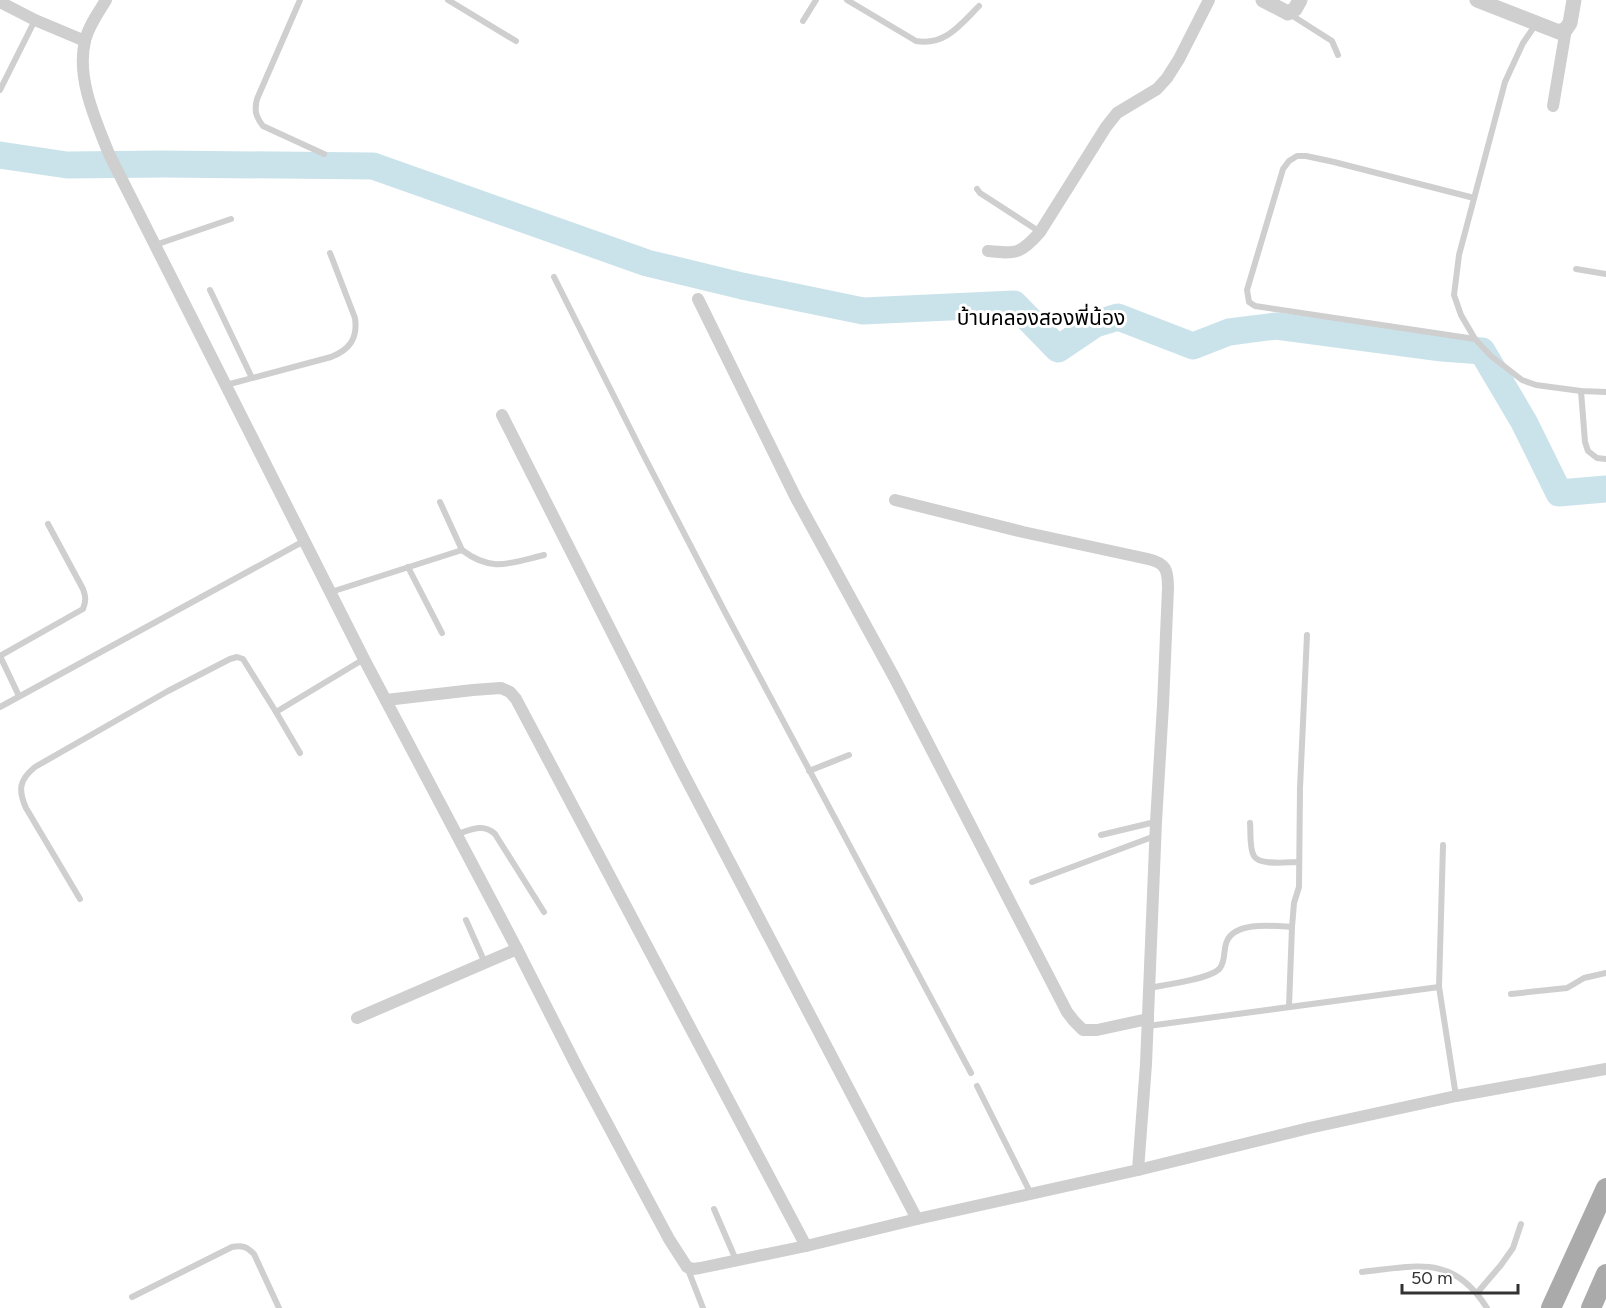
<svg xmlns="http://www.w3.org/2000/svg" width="1606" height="1308" font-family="Figtree,'Noto Sans Thai',sans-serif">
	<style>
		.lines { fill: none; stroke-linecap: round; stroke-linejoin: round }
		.river { stroke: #cae3eb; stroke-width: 27 }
		.service { stroke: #cfcfcf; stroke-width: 6 }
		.minor { stroke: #cfcfcf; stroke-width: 12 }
		.tertiary { stroke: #cfcfcf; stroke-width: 15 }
		.primary { stroke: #aaa; stroke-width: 20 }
		.labels { text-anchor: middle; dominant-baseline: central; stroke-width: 6; stroke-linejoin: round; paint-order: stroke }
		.quarter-label { font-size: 21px; fill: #000; stroke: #fff }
	</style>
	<rect width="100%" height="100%" fill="#fff"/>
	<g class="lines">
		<path class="river" d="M 0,155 L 67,165 L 164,164 L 373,166 L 647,263 L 742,286 L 863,311 L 1014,304 L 1058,349 L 1095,324 L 1118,317 L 1193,346 L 1229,332 L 1276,326 L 1442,348 L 1482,351 L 1524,422 L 1559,493 L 1606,489"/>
		<g class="service">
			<path d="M 300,0 L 257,99 C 254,111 256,117 263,126 L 324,154"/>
			<path d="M 448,0 L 516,41"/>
			<path d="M 847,0 L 916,41 C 945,46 960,25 979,6"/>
			<path d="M 1288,13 L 1332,41 L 1338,55"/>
			<path d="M 803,21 L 816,0"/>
			<path d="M 1536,24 L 1523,43 L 1505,82 L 1459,255 L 1454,295 L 1461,315 L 1475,339 L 1491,356 L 1522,380 L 1536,385 L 1581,391 L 1606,392"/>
			<path d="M 0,90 L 35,20"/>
			<path d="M 977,189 L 980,193 L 1040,232"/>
			<path d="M 1474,198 L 1334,162 L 1306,156 L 1297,156 L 1289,161 L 1283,169 L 1247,290 L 1249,302 L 1255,306 L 1475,339"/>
			<path d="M 155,245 L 231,219"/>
			<path d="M 1576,269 L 1606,274"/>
			<path d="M 554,277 L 643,454 L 726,614 L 971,1073"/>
			<path d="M 210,290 L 252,378"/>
			<path d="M 226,385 L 331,357 C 349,350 358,339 355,318 L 330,253"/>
			<path d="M 1581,391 L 1585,442 L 1588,451 L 1597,458 L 1606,459"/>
			<path d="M 440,502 L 462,550"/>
			<path d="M 408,567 L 442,633"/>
			<path d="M 331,592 L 462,550 C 492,573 510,563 544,555"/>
			<path d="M 19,696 L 0,656 L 83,609 C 86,601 86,597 83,589 L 48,524"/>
			<path d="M 0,707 L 304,541"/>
			<path d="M 276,712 L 300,753"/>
			<path d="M 809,771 L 849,755"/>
			<path d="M 1250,823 C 1251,832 1249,848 1254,856 C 1259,866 1289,862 1299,862"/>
			<path d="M 457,834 C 471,830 483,823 495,834 L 544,912"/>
			<path d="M 1101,835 L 1155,822"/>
			<path d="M 1032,882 L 1155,836"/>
			<path d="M 80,899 L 26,808 C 18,790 19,780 35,767 L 168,691 L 230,659 L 237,657 L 243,659 L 276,712 L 364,659"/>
			<path d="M 466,920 L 485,963"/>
			<path d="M 1439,987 L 1443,845"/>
			<path d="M 1149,988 C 1164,985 1212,979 1220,968 C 1226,960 1223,949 1227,941 C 1236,921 1274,926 1292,927"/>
			<path d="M 1511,994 L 1567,988 L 1584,978 L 1606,973"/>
			<path d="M 1289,1006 L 1292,927 L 1294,903 L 1299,887 L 1300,788 L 1307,635"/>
			<path d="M 1148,1026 L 1439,987 L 1456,1096"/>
			<path d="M 977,1086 L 1031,1194"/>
			<path d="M 714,1209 L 736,1260"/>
			<path d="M 687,1267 L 703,1308"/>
			<path d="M 1362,1272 C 1417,1266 1453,1254 1487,1308"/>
			<path d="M 1477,1293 L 1501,1265 L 1513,1248 L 1521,1224"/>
			<path d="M 132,1297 L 232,1247 C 243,1245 247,1247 254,1254 L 279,1308"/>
		</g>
		<g class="minor">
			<path d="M 106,0 C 98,13 88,27 85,41 C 76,78 96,121 109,154 L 364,659 L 517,949 L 578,1069 L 669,1239 L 687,1267 L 693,1269 L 700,1268 L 806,1246 L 917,1219 L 1138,1170 L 1309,1128 L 1456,1096 L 1606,1069"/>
			<path d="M 0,2 L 35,20 L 85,41"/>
			<path d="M 1553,106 L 1566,29"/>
			<path d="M 988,251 C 1016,254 1021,254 1040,232 L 1106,127 L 1117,113 L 1157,89 L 1167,78 L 1179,59 L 1209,0"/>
			<path d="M 698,299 L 796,498 L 894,677 L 1067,1012 L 1074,1021 L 1083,1030 L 1097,1030 L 1148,1019"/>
			<path d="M 502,415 L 681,769 L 917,1219"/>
			<path d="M 895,500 L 1023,532 L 1148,559 C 1166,563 1168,570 1168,588 L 1163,705 L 1156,822 L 1146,1064 L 1138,1170"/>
			<path d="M 386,700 L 473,690 L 501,688 L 510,692 L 516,699 L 806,1246"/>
			<path d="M 357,1018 L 517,949"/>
		</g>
		<g class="tertiary">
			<path d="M 1263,0 L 1288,13 L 1295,9 L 1300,0"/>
			<path d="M 1477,0 L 1559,32 L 1566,29 L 1570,23 L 1574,0"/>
		</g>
		<g class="primary">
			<path d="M 1551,1308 L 1606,1188"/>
			<path d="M 1591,1308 L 1606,1274"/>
		</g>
	</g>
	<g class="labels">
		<g class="quarter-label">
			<text x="1041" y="317">บ้านคลองสองพี่น้อง</text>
		</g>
	</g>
	<path d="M1402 1284v9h116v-9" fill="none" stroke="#323232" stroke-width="3"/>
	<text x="1411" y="1284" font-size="18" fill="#323232" stroke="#ffffff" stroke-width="4.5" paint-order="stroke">50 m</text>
</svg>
